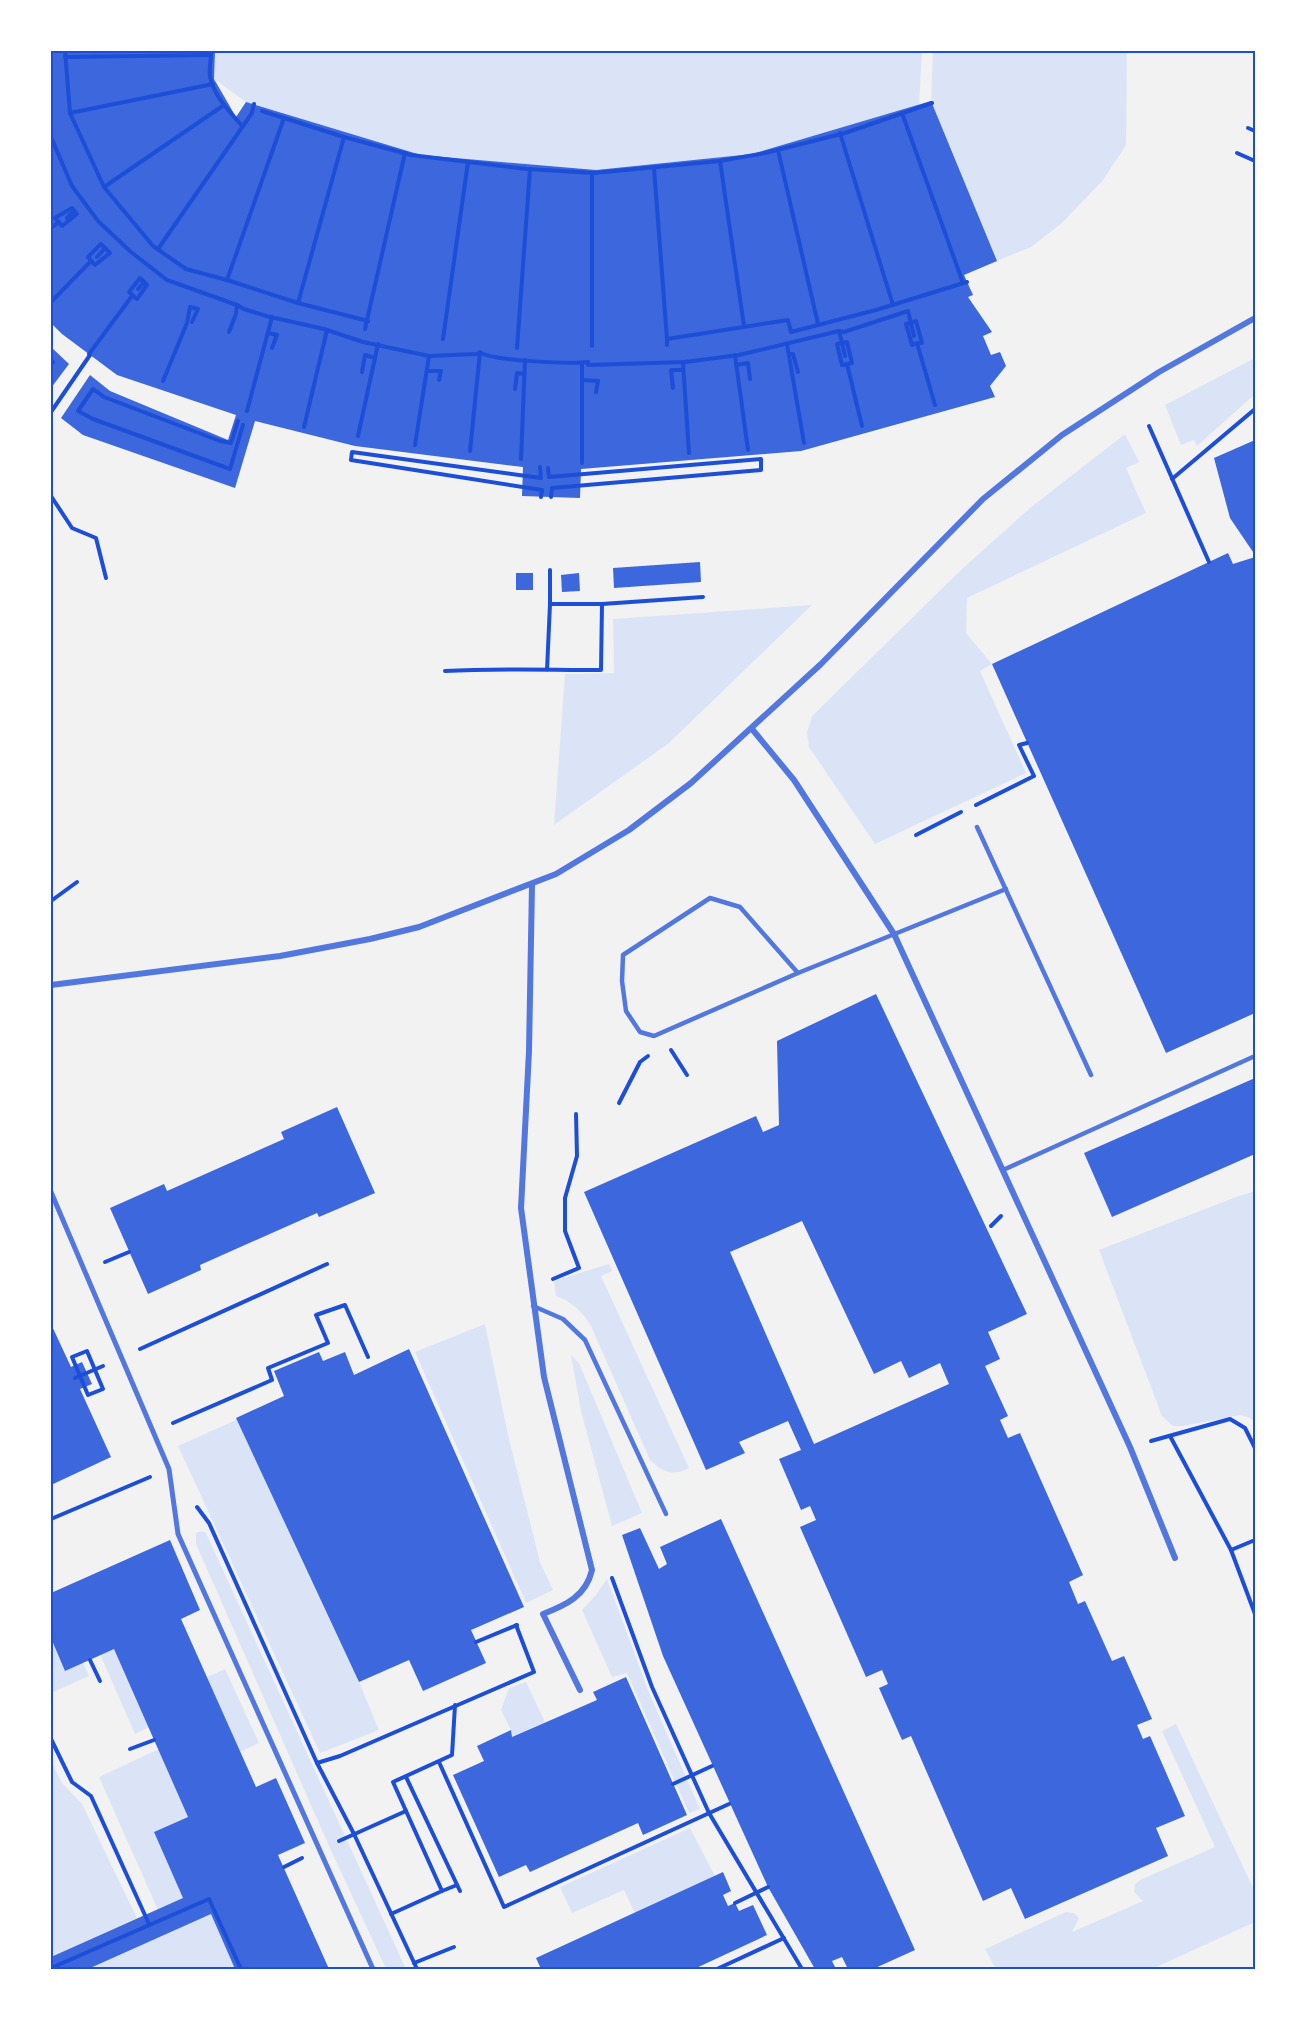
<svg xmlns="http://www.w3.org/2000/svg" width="1306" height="2020" font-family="'Public Sans',sans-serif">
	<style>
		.green { fill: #dbe4f7 }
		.building { fill: #3d67dc; fill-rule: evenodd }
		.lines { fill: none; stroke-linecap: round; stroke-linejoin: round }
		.path { stroke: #1d4ed8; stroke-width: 4 }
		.service { stroke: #5277de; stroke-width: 4.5 }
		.pedestrian { stroke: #5277de; stroke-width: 5 }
		.minor { stroke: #5277de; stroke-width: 6 }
		.neatline { fill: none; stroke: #1d4ed8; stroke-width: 2 }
	</style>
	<rect width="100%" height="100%" fill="#f2f2f2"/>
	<g class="green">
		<path d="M 215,51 L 922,51 L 919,105 L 752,154 L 596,170 L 421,155 L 246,102 L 214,79 Z"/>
		<path d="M 933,51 L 1127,51 L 1126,145 L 1103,180 L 1062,223 L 1031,247 L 997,261 L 931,101 Z"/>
		<path d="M 1255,358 L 1255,394 L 1197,446 L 1194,440 L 1181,445 L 1165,405 Z"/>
		<path d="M 1125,434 L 1139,462 L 1126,468 L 1146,513 L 967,598 L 966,633 L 992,664 L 980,671 L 1026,773 L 875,844 L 809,747 L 807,732 L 812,716 L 962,569 L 1030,508 Z"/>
		<path d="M 812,605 L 669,743 L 554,825 L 565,674 L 614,673 L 613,619 Z"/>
		<path d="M 1255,1191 L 1255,1422 L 1248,1417 L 1240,1415 L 1183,1426 L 1173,1426 L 1162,1416 L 1099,1250 L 1236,1197 Z"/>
		<path d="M 609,1264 L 612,1271 L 601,1276 L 689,1468 C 673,1477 663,1472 650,1460 L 591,1326 C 583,1312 571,1301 556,1296 L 554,1281 Z"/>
		<path d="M 485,1324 L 508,1435 L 540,1562 L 553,1590 L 526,1603 L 415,1352 Z"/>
		<path d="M 571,1355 L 579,1363 L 642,1513 L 612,1526 L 581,1411 Z"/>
		<path d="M 238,1419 L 359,1682 L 379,1730 L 320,1753 L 178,1446 Z"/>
		<path d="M 202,1531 L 206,1533 L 406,1969 L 386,1969 L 329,1846 L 196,1544 L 196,1533 Z"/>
		<path d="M 607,1579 L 649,1693 L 700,1809 L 689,1813 L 627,1673 L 612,1677 L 582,1610 L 595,1596 Z"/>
		<path d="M 51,1638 L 83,1663 L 89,1676 L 51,1693 Z"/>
		<path d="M 114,1649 L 149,1727 L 135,1734 L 100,1654 Z"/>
		<path d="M 225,1669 L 259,1743 L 240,1752 L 207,1677 Z"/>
		<path d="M 526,1682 L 545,1722 L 512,1737 L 511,1730 L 501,1710 L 509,1688 Z"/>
		<path d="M 1176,1724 L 1255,1892 L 1255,1922 L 1152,1969 L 996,1969 L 985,1949 L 1066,1912 L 1074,1913 L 1079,1918 L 1072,1932 L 1143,1901 L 1134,1892 L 1135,1884 L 1140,1880 L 1215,1847 L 1162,1731 Z"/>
		<path d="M 159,1749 L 188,1817 L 154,1832 L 183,1898 L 158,1910 L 99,1777 Z"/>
		<path d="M 51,1761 L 62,1783 L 82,1804 L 137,1918 L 51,1957 Z"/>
		<path d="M 690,1828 L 715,1876 L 635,1913 L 624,1890 L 572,1913 L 560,1887 Z"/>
		<path d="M 211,1914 L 235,1969 L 88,1969 Z"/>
	</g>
	<g class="building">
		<path d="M 51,51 L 215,51 L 214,79 L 236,117 L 246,102 L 421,155 L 596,170 L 752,154 L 931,101 L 997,261 L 964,275 L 973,295 L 968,297 L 992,332 L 983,336 L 991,355 L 1000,352 L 1006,366 L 990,386 L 995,397 L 801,451 L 581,469 L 580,498 L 522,496 L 523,467 L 355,446 L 255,421 L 235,488 L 83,435 L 61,418 L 90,375 L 110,391 L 228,440 L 236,415 L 117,375 L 62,334 L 51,323 Z"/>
		<path d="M 51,347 L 69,364 L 51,388 Z"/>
		<path d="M 1255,440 L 1255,555 L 1230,518 L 1214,458 Z"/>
		<path d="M 1228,553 L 1233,564 L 1255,557 L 1255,1013 L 1166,1053 L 992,664 Z"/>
		<path d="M 700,562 L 701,582 L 614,588 L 613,568 Z"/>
		<rect x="516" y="573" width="17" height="17"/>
		<path d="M 579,573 L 580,591 L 562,592 L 561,575 Z"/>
		<path d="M 876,994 L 1027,1314 L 988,1332 L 1000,1359 L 985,1366 L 1008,1416 L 1000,1420 L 1008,1438 L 1020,1433 L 1083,1575 L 1069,1582 L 1078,1604 L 1085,1601 L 1112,1661 L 1124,1656 L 1152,1719 L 1137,1725 L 1143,1739 L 1150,1736 L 1185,1816 L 1156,1828 L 1168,1856 L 1025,1919 L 1011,1888 L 983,1901 L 911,1736 L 902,1740 L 879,1688 L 888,1684 L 882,1670 L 866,1677 L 800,1527 L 816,1520 L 810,1506 L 801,1510 L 779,1459 L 801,1450 L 788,1421 L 739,1442 L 745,1453 L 706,1470 L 584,1192 L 756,1116 L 763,1132 L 779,1125 L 777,1041 ZM 802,1221 L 874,1374 L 901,1361 L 909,1378 L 940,1363 L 949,1384 L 814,1444 L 730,1252 Z"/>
		<path d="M 1255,1078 L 1255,1154 L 1112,1217 L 1084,1153 Z"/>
		<path d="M 337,1107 L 375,1193 L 319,1217 L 317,1213 L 200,1265 L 201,1270 L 148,1294 L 110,1208 L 164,1184 L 167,1191 L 284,1139 L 281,1132 Z"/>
		<path d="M 51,1324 L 71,1367 L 82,1362 L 92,1384 L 80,1389 L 111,1457 L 51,1485 Z"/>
		<path d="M 409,1349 L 524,1607 L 471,1630 L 486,1663 L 423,1691 L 409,1660 L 359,1682 L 236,1418 L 284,1396 L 274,1371 L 319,1352 L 323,1361 L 345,1352 L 354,1375 Z"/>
		<path d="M 721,1519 L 915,1950 L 873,1969 L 848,1969 L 842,1957 L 832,1961 L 836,1969 L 815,1969 L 768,1887 L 663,1656 L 622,1535 L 640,1528 L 659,1569 L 667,1564 L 660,1547 Z"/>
		<path d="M 170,1540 L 200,1610 L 181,1619 L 256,1787 L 276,1778 L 305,1843 L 278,1855 L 329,1969 L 235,1969 L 211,1914 L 88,1969 L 51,1969 L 51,1957 L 183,1898 L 154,1832 L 188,1817 L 114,1649 L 65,1671 L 51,1638 L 51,1593 Z"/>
		<path d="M 626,1677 L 687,1815 L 643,1835 L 638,1823 L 530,1872 L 526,1865 L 499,1877 L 453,1775 L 484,1761 L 477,1746 L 511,1730 L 512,1737 L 597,1700 L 593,1692 Z"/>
		<path d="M 723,1872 L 731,1891 L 723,1895 L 728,1906 L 735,1903 L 739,1911 L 753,1905 L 767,1935 L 694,1969 L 541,1969 L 536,1958 Z"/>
	</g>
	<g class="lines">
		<g class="path">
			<path d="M 65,51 L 70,113 L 104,187 L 153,246 L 186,269 L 227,280 L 298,303 L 368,321"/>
			<path d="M 211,51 C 211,59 209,68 210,76 C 213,95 230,112 242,126"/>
			<path d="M 65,57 L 211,55"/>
			<path d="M 262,111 L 344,137 L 411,155 L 527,169 L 594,173 L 720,161 L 765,153 L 845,133 L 932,103"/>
			<path d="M 70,113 L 213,84"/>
			<path d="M 902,113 L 963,283"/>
			<path d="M 1248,128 L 1255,131"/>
			<path d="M 840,133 L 893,305"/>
			<path d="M 51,137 L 72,186 L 98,221 L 131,252 L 167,280 L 237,305 L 236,314 L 229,332"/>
			<path d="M 778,150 L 818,324"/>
			<path d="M 1237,153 L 1255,161"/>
			<path d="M 720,161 L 744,326"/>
			<path d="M 654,168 L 667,339"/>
			<path d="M 51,170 L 51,173"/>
			<path d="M 592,173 L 592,346"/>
			<path d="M 104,187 L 224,105"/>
			<path d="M 72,208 L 77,214 L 62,226 L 55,218 Z"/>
			<path d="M 67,218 L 74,211"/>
			<path d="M 51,228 L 59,222"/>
			<path d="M 101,244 L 110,253 L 95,265 L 88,257 Z"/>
			<path d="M 158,249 L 252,113 L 254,104"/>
			<path d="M 97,257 L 105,248"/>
			<path d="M 140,278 L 147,285 L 137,299 L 129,292 Z"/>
			<path d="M 227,280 L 284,118"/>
			<path d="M 138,289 L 144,282"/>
			<path d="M 51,302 L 91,261"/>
			<path d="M 298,303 L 344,137"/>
			<path d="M 237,305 L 244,309 L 266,316 L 324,329 L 363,342 L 429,356 L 477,354 L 480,352 C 490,361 572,364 588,362 L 588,365 L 685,362 L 739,355 L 839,331 L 844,332 L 908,311 L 911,323 L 916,321 L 922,343 L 917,343 L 935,405"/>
			<path d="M 911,323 L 906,324 L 912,345 L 917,343"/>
			<path d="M 911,323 L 914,336"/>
			<path d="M 365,329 L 405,153"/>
			<path d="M 839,331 L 842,343 L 847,342 L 852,363 L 847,364 L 862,426"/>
			<path d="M 268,333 L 277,335 L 272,348"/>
			<path d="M 443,339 L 468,162"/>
			<path d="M 842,343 L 837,344 L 842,365 L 847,364"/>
			<path d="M 842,343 L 845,356"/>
			<path d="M 787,344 L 804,443"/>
			<path d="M 667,345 L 667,339 L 788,320 L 791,332 L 876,310 L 967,282"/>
			<path d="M 517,348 L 530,169"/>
			<path d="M 89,354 L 132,296"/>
			<path d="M 790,354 L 793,354 L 798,372"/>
			<path d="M 735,355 L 748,450"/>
			<path d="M 51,360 L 53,362 L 51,364"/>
			<path d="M 683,363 L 689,453"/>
			<path d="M 736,365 L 748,363 L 750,379"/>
			<path d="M 427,371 L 441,371 L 439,380"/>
			<path d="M 362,372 L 365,355 L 375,358"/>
			<path d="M 582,380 L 598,381 L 596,392"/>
			<path d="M 163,381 L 187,323 L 190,307 L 198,309 L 192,322"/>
			<path d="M 673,388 L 671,370 L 683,370"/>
			<path d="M 515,389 L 517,373 L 524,374"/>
			<path d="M 247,411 L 272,317"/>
			<path d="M 51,412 L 90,355"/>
			<path d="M 238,421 L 231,443 L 220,441 L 104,397 L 93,389 L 78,411 L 93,419 L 230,469 L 243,425"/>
			<path d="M 1149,426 L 1209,562"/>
			<path d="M 304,427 L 327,330"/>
			<path d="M 358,436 L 378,344"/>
			<path d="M 415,445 L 429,356"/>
			<path d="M 470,451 L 480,352"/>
			<path d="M 521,459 L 525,360"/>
			<path d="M 582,463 L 582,363"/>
			<path d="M 540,467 L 541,478 L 352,452 L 351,460 L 542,490 L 541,497"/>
			<path d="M 548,468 L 549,477 L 761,459 L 761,470 L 552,488 L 551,497"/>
			<path d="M 1172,479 L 1255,409"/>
			<path d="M 51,496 L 72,528 L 96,538 L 106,578"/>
			<path d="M 550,604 L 550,570"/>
			<path d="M 602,604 L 703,597"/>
			<path d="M 445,671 C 497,668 549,670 601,670 L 602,604 L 550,604 L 547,670"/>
			<path d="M 976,805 L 1034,776 L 1019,745 L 1027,743"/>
			<path d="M 916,835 L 961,812"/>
			<path d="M 51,901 L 77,882"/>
			<path d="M 671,1050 L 687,1075"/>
			<path d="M 619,1103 L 640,1062 L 648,1056"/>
			<path d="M 991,1226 L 1001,1216"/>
			<path d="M 105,1262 L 129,1252"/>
			<path d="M 553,1279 L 579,1268 L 565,1231 L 565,1198 L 577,1156 L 576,1114"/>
			<path d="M 140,1349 L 327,1264"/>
			<path d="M 87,1351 L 103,1389 L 88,1395 L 72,1357 Z"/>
			<path d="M 75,1378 L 103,1366"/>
			<path d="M 173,1423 L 272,1380 L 268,1368 L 328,1343 L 316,1315 L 345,1305 L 368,1357"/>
			<path d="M 1170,1436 L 1231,1550 L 1255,1614"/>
			<path d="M 1151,1441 L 1230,1419 L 1245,1428 L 1255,1448"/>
			<path d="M 197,1507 L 209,1523 L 317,1763 L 354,1834 L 417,1969"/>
			<path d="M 51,1519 L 150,1477"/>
			<path d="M 1231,1550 L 1255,1540"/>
			<path d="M 612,1578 L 652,1687 L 709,1813 L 802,1969"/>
			<path d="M 476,1642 L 517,1625"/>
			<path d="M 90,1660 L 100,1681"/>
			<path d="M 51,1739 L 72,1782 L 91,1796 L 149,1924"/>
			<path d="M 130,1749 L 154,1740"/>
			<path d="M 439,1762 L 504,1907 L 729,1804"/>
			<path d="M 317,1763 L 340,1756 L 534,1672 L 516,1625"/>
			<path d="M 406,1777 L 460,1891"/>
			<path d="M 673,1784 L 712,1766"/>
			<path d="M 339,1841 L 406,1811"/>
			<path d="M 284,1867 L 302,1858"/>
			<path d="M 442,1891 L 457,1885"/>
			<path d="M 735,1903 L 768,1887"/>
			<path d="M 391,1914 L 442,1891 L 393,1782 L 452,1755 L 455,1705"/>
			<path d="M 414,1963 L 454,1947"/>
			<path d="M 51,1968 L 209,1899 L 241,1969"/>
			<path d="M 717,1969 L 784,1938"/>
		</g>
		<g class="service">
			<path d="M 977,827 L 1091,1075"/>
			<path d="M 798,973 L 740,907 L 710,898 L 623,955 L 622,981 L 626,1011 L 640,1032 L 654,1036 L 798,973 L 1006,889"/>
			<path d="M 1003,1170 L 1255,1056"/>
			<path d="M 533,1306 L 563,1319 L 585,1340 L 666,1514"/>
		</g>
		<path class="pedestrian" d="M 51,1192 L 169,1469 L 178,1534 L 373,1969"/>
		<g class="minor">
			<path d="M 752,729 L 794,780 L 894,934 L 1130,1447 L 1175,1558"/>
			<path d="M 532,885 L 529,1051 L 521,1208 L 544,1377 L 592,1570 C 586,1596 566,1605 543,1614 L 580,1690"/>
			<path d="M 51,985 L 280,956 L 370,939 L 419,927 L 556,874 L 629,830 L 691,783 L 821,664 L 983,499 L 1062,435 L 1159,372 L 1255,318"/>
		</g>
	</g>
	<rect width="1306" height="2020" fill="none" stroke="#ffffff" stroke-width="105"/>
	<rect x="52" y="52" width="1202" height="1916" class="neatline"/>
</svg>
